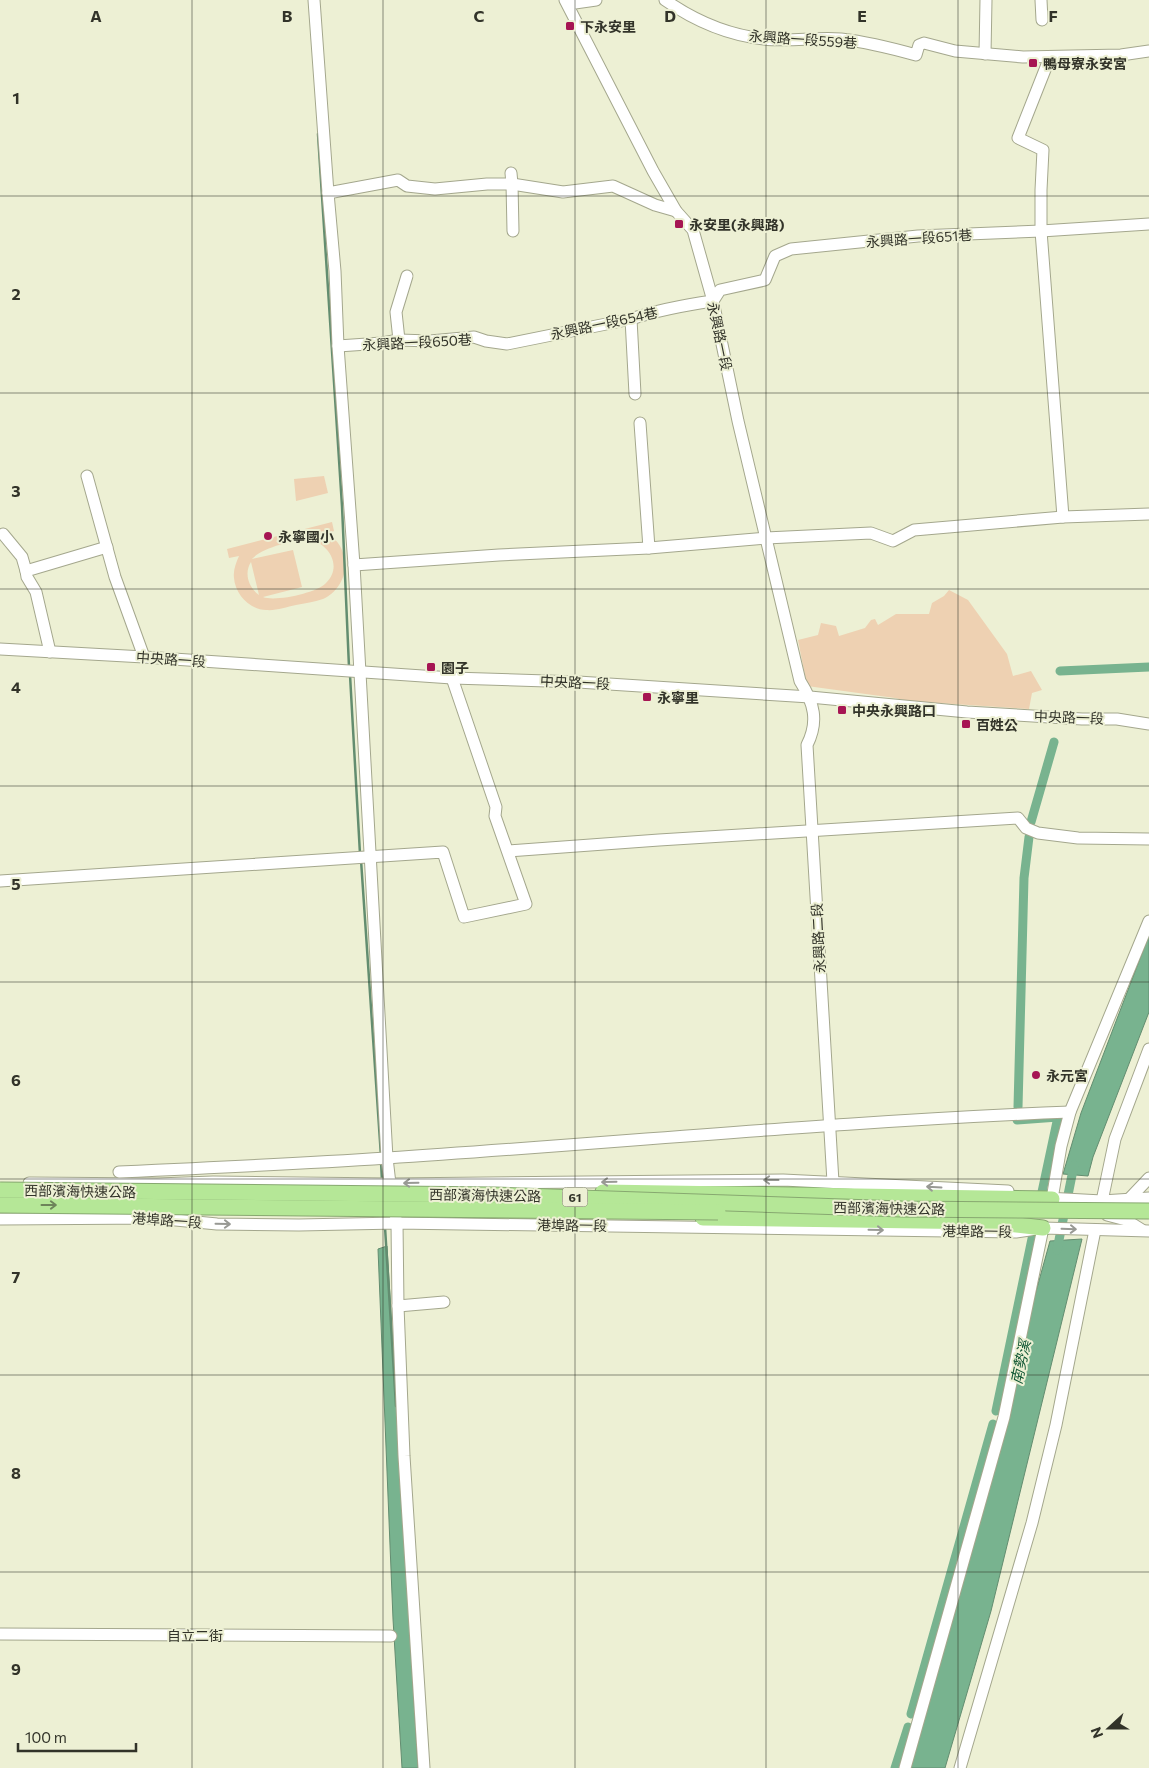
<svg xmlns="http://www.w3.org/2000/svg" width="1149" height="1768" font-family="Commissioner,'Noto Sans TC',sans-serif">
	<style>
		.green { fill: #eed1b2; fill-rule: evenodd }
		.water { fill: #78b38f; stroke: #638d70 }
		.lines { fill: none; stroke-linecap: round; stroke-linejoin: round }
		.stream { stroke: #638d70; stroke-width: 2.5 }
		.canal { stroke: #78b38f; stroke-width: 9 }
		.minor-casing { stroke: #a4a78d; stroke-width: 13 }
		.highway-casing { stroke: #87a870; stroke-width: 17 }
		.minor { stroke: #fff; stroke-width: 11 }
		.highway { stroke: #b5e797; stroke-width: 15 }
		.highway-bridge-casing { stroke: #87a870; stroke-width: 17; stroke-linecap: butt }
		.highway-bridge { stroke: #b5e797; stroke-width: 15 }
		.oneway { stroke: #989994 }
		.oneway2 { stroke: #6d845a }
		.grid { fill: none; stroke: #323329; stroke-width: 1; stroke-opacity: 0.55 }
		.poi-dot { fill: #a61553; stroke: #edf0d4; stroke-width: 2 }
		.labels { text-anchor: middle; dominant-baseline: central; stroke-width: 4; stroke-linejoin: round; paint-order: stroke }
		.shield { fill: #edf0d4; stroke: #6a6c5c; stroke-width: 1 }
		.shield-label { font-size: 12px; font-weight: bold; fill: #323329 }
		.poi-label { font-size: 14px; font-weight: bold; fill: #323329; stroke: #edf0d4; text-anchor: start }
		.street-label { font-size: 14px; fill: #323329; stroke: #edf0d4 }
		.water-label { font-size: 15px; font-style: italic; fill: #115734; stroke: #edf0d4 }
		.grid-label { font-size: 16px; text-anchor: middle; font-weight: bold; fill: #323329; stroke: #edf0d4; stroke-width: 4; stroke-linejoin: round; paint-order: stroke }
	</style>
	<rect width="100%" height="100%" fill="#edf0d4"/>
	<g class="green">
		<path d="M 324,476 L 328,493 L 296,501 L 294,479 Z"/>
		<path d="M 332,522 L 334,531 L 328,534 C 338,540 344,550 345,562 C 347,577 336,594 323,599 C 314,602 305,603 296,605 C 286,607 276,611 266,610 C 250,610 235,594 234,578 C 233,570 236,563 239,556 L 229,558 L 227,549 ZM 309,539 C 329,544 343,566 326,583 C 317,593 275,602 263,597 L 302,587 L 293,550 L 252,559 C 263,547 292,541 309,539 ZM 251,562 L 259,595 C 248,587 244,573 251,562 Z"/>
		<path d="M 949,590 L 968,600 L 1007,654 L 1013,676 L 1031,671 L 1042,690 L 1032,693 L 1029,709 L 908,701 L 895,698 L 807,686 L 798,640 L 818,635 L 821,623 L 836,626 L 839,636 L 865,628 L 871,620 L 875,619 L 878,625 L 896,614 L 929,614 L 932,603 L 944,596 Z"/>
	</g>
	<g class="water">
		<path d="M 1149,935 L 1149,1012 L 1093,1157 L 1088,1176 L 1063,1174 L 1081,1113 Z"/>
		<path d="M 1082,1239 L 991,1611 L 945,1768 L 904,1768 L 1050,1241 Z"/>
		<path d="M 387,1246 L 418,1768 L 402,1768 L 393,1619 L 378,1249 Z"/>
	</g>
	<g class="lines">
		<g class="stream">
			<path d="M 318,134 L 342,506 L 349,667"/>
			<path d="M 350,675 L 360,854"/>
			<path d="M 361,860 L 381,1156"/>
			<path d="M 381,1162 L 382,1181"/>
			<path d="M 385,1227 L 396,1406"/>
		</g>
		<g class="canal">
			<path d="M 1060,671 L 1149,667"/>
			<path d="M 1031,822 L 1054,742"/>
			<path d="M 1018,1107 L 1024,878 L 1029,837"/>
			<path d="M 1017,1120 L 1058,1117 L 1042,1192"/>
			<path d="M 1057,1250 L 1074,1165"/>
			<path d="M 996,1411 L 1033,1234"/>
			<path d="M 911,1714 L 993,1424"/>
			<path d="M 895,1768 L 908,1727"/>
		</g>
		<defs>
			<g id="minor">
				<path d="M 314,0 L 328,193 L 335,271 L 338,346 L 354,565 L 387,1158 L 392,1201 L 397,1223 L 398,1306 L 404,1456 L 424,1768"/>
				<path d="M 565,0 L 653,171 L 676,211 L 693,230 L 713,301 L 738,421 L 800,681 C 814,703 819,721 807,745 L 833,1182"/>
				<path d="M 665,0 C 695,21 727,35 764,39 C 789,42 815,37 841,39 C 867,42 891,48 916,55 L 919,45 L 924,43 L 955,51 L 1023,57 L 1121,55 L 1149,51"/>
				<path d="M 1041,0 L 1042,20"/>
				<path d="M 568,4 L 596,0"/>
				<path d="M 985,54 L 986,0"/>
				<path d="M 1050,57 L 1018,138 L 1043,150 L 1041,190 L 1041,231 L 1063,517"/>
				<path d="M 511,173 L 512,184 L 513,231"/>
				<path d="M 328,193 L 398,180 L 407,186 L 435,189 L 487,184 L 512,184 L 563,192 L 613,186 L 655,205 L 676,211"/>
				<path d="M 713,301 L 720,290 L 765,280 L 775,256 L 791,249 L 918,236 L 1041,231 L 1149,224"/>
				<path d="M 631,319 L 635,394"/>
				<path d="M 399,340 L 396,312 L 407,276"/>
				<path d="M 338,346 L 382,343 L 399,340 L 430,341 L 474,337 L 486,341 L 507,344 L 631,319 C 658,310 685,305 713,301"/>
				<path d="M 640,423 L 649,548"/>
				<path d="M 87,476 L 115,577 L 144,657"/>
				<path d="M 3,534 L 22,557 L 26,571"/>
				<path d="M 354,565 L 499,555 L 649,548 L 766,538 L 871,533 L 893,541 L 914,530 L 1063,517 L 1149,514"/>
				<path d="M 0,649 L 144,657 L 452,678 L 578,682 L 810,697 L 967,712 L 1082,719 L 1117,719 L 1149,724"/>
				<path d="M 50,652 L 36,592 L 27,577 L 26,571 L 107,547"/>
				<path d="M 508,851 L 659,840 L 1018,818 L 1026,828 L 1038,833 L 1078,838 L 1149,839"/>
				<path d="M 0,881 L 443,852 L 464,917 L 526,904 L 495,816 L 496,807 L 452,678"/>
				<path d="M 119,1172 C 208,1168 297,1164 387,1158 C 615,1143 842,1121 1070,1112"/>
				<path d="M 29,1183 L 157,1184 L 213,1182 L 391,1184 L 783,1180 L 1008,1191"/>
				<path d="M 1046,1198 L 1102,1201 L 1149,1198"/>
				<path d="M 1130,1198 L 1149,1178"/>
				<path d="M 1052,1199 L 1061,1146 L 1070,1112 L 1149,921"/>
				<path d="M 1102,1201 L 1115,1139 L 1149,1049"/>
				<path d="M 1107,1215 L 1126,1220 L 1142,1230"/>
				<path d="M 0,1219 L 155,1218 L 217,1224 L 299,1225 L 397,1223 L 1016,1232 L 1043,1228 L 1149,1231"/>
				<path d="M 398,1306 L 444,1302"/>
				<path d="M 0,1634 L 391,1636"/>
				<path d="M 905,1768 L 1004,1417 L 1043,1228"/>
				<path d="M 960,1768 L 1032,1523 L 1056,1425 L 1095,1230"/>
			</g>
			<g id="highway">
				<path d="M 603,1192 L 1052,1199"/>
				<path d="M 703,1218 L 991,1222 L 1043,1228"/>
			</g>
		</defs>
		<use href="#minor" class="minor-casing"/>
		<use href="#highway" class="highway-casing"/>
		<use href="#minor" class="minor"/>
		<use href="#highway" class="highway"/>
		<defs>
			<g id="highway-bridge">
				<path d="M 0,1190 L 495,1195 L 902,1209 L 1149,1211"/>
				<path d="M 0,1205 L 718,1212"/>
			</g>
		</defs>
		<use href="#highway-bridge" class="highway-bridge-casing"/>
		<use href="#highway-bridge" class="highway-bridge"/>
	</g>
	<defs><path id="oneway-shaft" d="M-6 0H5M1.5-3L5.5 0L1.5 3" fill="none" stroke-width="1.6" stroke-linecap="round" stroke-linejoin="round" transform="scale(1.25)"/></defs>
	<g class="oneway">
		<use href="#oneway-shaft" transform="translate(771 1180) rotate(180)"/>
		<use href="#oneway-shaft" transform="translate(609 1182) rotate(179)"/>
		<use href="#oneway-shaft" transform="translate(411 1183) rotate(179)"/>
		<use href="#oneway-shaft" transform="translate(934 1187) rotate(-177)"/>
		<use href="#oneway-shaft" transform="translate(223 1224) rotate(1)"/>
		<use href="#oneway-shaft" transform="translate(1069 1229) rotate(2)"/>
		<use href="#oneway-shaft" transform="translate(876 1230) rotate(1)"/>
	</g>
	<use class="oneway2" href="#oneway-shaft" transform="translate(49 1205)"/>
	<path class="grid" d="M 192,0 L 192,1768M 383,0 L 383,1768M 575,0 L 575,1768M 766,0 L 766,1768M 958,0 L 958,1768M 0,196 L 1149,196M 0,393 L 1149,393M 0,589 L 1149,589M 0,786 L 1149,786M 0,982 L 1149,982M 0,1179 L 1149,1179M 0,1375 L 1149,1375M 0,1572 L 1149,1572"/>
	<g class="poi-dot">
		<rect x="565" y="21" width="10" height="10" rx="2.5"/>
		<rect x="1028" y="58" width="10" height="10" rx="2.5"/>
		<rect x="674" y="219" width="10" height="10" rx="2.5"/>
		<circle cx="268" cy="536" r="5"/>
		<rect x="426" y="662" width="10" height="10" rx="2.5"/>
		<rect x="642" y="692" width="10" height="10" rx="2.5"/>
		<rect x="837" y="705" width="10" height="10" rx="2.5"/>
		<rect x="961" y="719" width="10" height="10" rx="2.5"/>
		<circle cx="1036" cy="1075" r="5"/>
	</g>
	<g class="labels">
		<rect class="shield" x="562.5" y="1187.5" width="25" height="19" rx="4"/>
		<g class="shield-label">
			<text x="575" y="1197">61</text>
		</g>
		<g class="poi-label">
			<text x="580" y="26">下永安里</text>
			<text x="1043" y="63">鴨母寮永安宮</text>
			<text x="689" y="224">永安里(永興路)</text>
			<text x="278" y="536">永寧國小</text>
			<text x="441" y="667">園子</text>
			<text x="657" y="697">永寧里</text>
			<text x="852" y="710">中央永興路口</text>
			<text x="976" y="724">百姓公</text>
			<text x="1046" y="1075">永元宮</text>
		</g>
		<g class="street-label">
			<text transform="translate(803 39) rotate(4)">永興路一段559巷</text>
			<text transform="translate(919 238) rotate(-4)">永興路一段651巷</text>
			<text transform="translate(604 323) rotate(-12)">永興路一段654巷</text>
			<text transform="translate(720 336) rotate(78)">永興路一段</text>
			<text transform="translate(417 342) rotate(-3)">永興路一段650巷</text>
			<text transform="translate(171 659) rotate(4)">中央路一段</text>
			<text transform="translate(575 682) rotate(3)">中央路一段</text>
			<text transform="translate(1069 717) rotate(2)">中央路一段</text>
			<text transform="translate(818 938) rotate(-93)">永興路二段</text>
			<text transform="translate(80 1191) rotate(1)">西部濱海快速公路</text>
			<text transform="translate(485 1195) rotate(1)">西部濱海快速公路</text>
			<text transform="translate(889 1208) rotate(1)">西部濱海快速公路</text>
			<text transform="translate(167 1220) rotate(4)">港埠路一段</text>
			<text transform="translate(572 1225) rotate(1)">港埠路一段</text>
			<text transform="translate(977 1231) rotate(1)">港埠路一段</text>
			<text x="195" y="1635">自立二街</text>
		</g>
		<g class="water-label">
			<text transform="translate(1020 1362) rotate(-78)">南勢溪</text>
		</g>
	</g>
	<g class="grid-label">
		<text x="96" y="22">A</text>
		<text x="287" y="22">B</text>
		<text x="479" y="22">C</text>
		<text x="670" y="22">D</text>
		<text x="862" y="22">E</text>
		<text x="1053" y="22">F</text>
		<text x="16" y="104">1</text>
		<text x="16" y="300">2</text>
		<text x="16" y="497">3</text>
		<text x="16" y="693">4</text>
		<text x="16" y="890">5</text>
		<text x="16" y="1086">6</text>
		<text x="16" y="1283">7</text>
		<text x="16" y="1479">8</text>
		<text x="16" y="1675">9</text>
	</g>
	<g transform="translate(1109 1728) rotate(249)" stroke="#edf0d4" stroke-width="4" paint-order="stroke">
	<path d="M0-4L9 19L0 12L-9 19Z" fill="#323329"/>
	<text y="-8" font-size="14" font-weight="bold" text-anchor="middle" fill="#323329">N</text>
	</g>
	<path d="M18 1743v8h118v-8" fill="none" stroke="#323329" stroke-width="2.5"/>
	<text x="25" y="1743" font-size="15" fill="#323329" stroke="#edf0d4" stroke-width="4" paint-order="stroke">100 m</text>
</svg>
